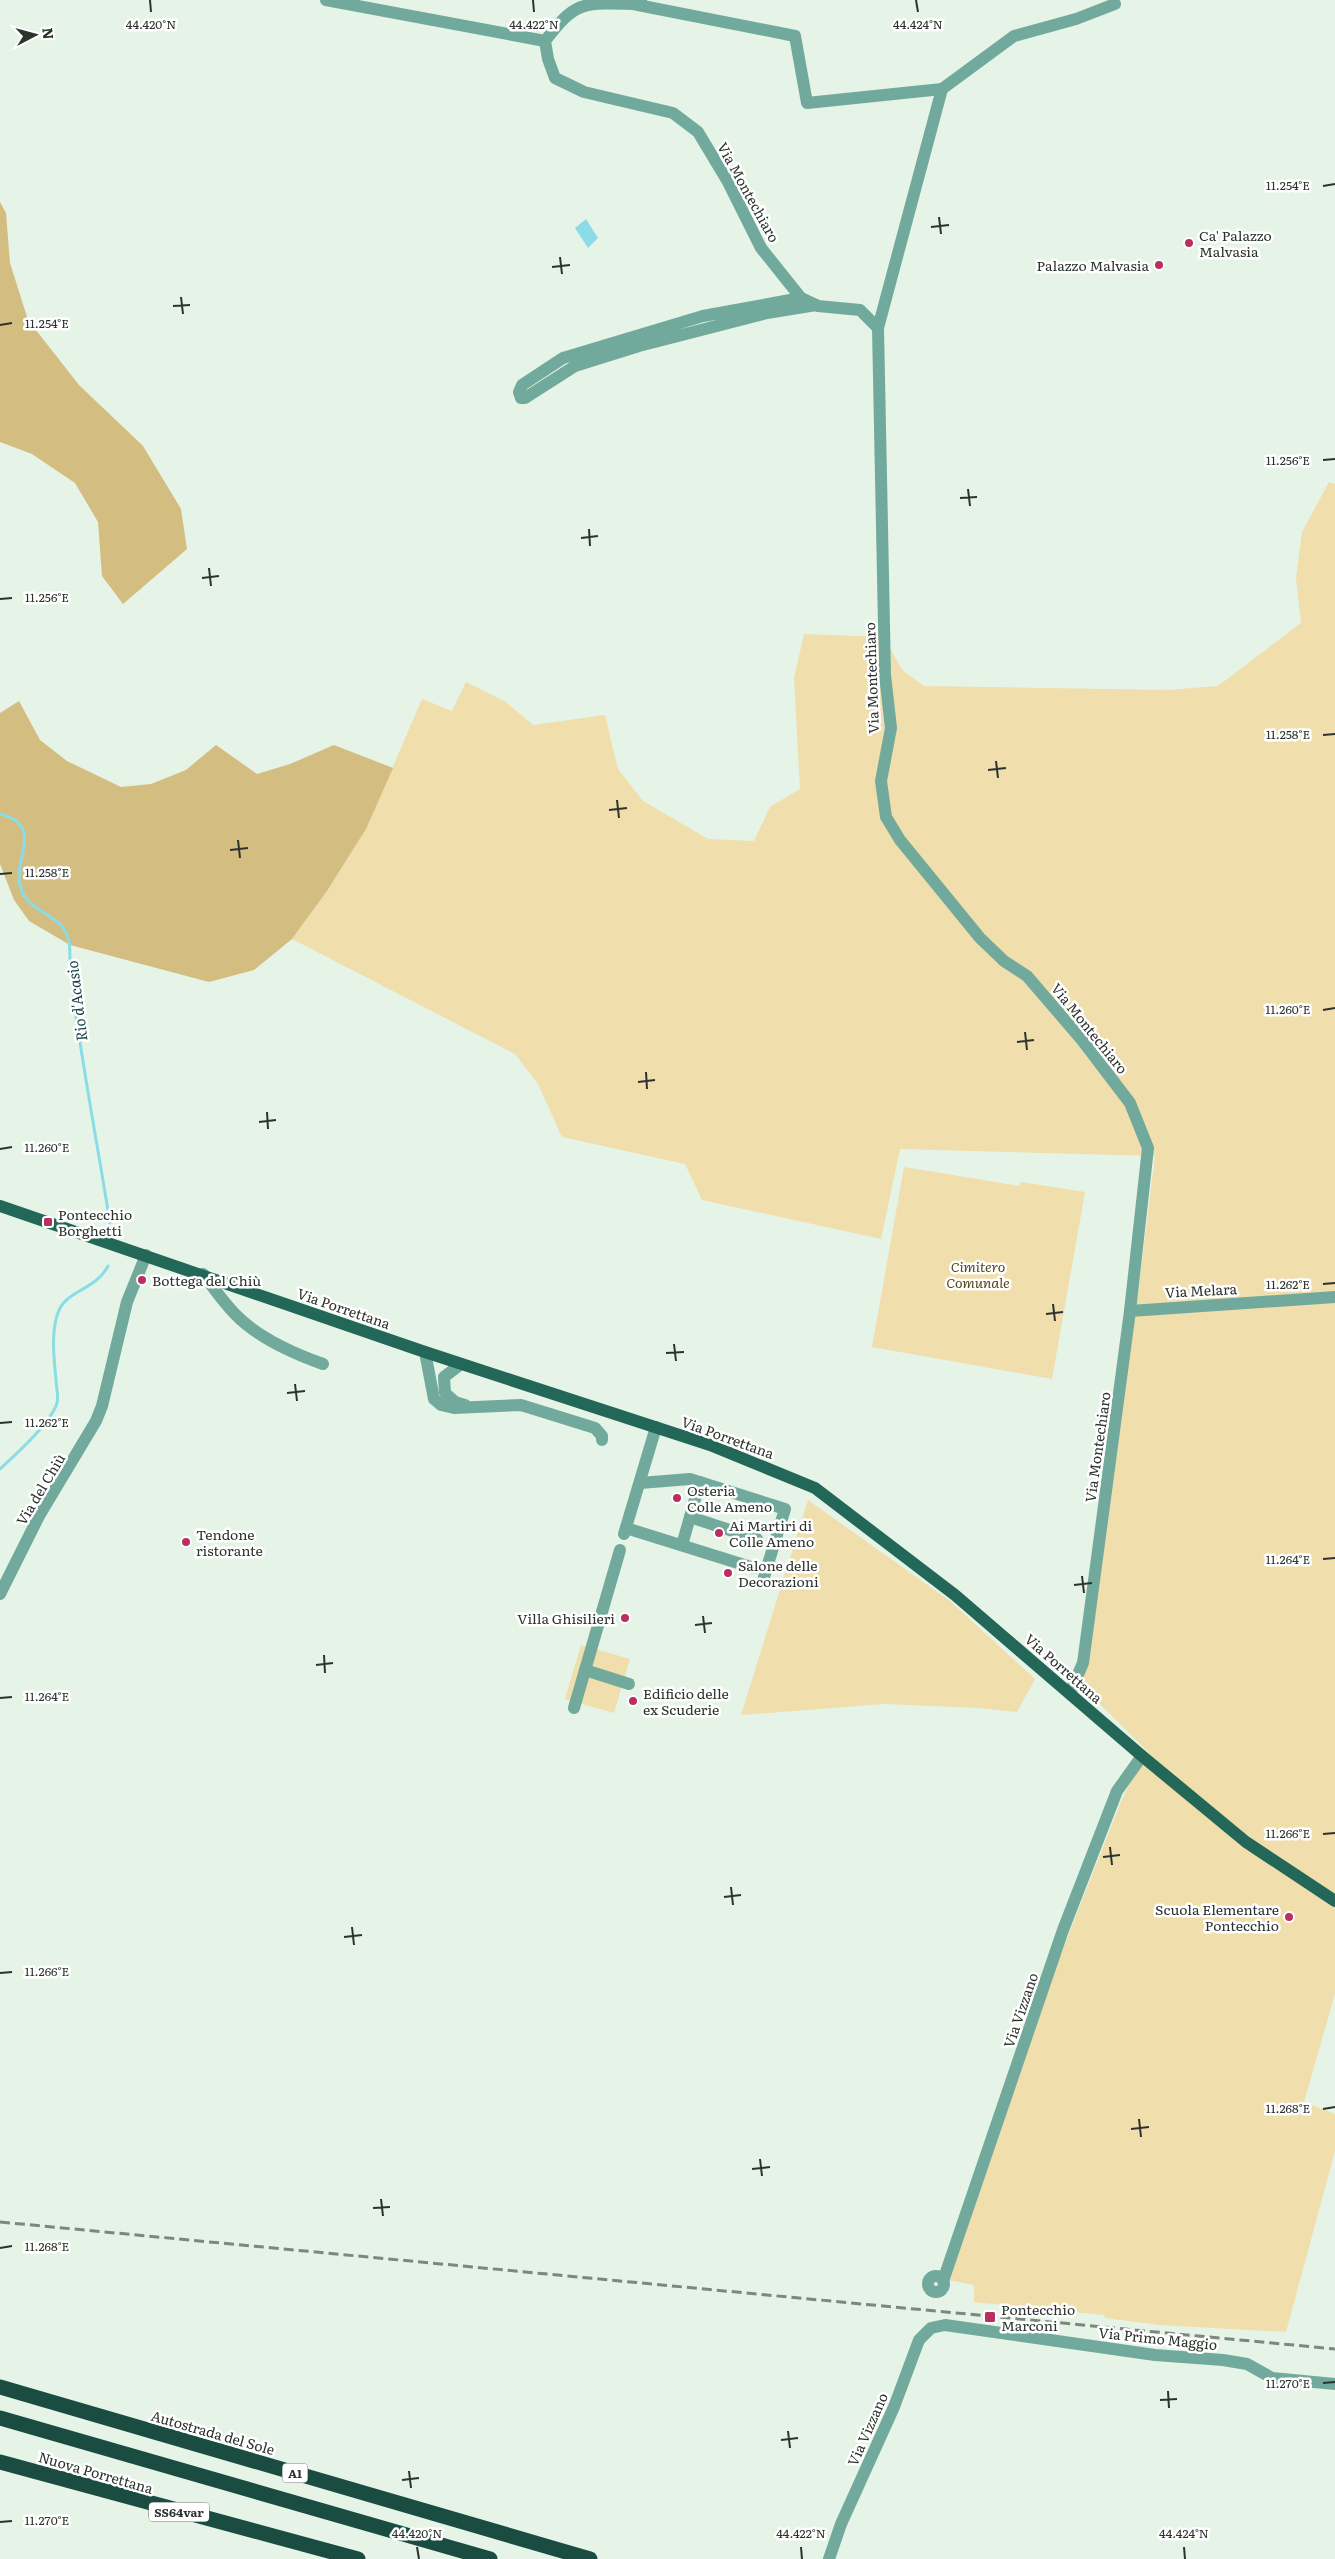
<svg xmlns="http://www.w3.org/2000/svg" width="1335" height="2559" font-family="Literata,serif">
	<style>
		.green { fill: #f0dead }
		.forest { fill: #d3bd81 }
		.water { fill: #8adde7 }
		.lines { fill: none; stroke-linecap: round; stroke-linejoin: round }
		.stream { stroke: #8adde7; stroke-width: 3 }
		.minor { stroke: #71aa9c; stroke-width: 12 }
		.major { stroke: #226758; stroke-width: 12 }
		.highway { stroke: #1a4c42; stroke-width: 15 }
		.rail { stroke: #7d877e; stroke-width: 3; stroke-dasharray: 10 5; stroke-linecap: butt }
		.ticks { fill: none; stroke: #2c322d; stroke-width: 2 }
		.poi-dot { fill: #bb2e60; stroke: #fff; stroke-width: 2 }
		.labels { text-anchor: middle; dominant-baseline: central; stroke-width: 5; stroke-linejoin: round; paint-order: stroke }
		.shield { fill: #fff; stroke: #6b706c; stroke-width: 1 }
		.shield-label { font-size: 12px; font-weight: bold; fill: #2c322d }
		.street-label { font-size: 14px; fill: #2c322d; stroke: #fff }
		.poi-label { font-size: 14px; fill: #2c322d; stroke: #fff; text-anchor: start }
		.park-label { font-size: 14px; font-style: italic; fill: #58481a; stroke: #fff }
		.water-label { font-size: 15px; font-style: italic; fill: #194145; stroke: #fff }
		.ticks-label { font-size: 12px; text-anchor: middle; fill: #2c322d; stroke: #fff; stroke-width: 5; stroke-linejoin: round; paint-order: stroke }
	</style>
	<rect width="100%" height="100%" fill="#e5f4e6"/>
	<g class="green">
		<path d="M 1329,482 L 1335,484 L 1335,1994 L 1304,2102 L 1335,2114 L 1335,2151 L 1286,2332 L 1160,2325 L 1105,2318 L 1104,2315 L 974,2302 L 974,2285 L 948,2280 L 1053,1974 L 1120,1804 L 1130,1783 L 1149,1753 L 1081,1685 L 1121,1399 L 1135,1317 L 1155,1156 L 900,1149 L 881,1239 L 702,1200 L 685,1164 L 562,1137 L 538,1084 L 515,1054 L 292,939 L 327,891 L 366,829 L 422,699 L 452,711 L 466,682 L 506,702 L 533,725 L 605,715 L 618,769 L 643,801 L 708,839 L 754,841 L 770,807 L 800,789 L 794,678 L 804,634 L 884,637 L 902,670 L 924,686 L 1168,690 L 1218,686 L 1301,623 L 1296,578 L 1302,532 Z"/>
		<path d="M 904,1167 L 1019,1186 L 1021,1182 L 1085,1192 L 1052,1379 L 872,1347 Z"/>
		<path d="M 808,1500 L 950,1601 L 1035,1679 L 1017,1712 L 978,1708 L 884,1704 L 741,1715 Z"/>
		<path d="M 581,1645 L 630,1659 L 614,1713 L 565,1699 Z"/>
	</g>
	<g class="forest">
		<path d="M 0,202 L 6,213 L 10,263 L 28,320 L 79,385 L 143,446 L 181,509 L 187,549 L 123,604 L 102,576 L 98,522 L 75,483 L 32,454 L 0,442 Z"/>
		<path d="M 19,701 L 40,740 L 67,761 L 121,787 L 151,784 L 186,770 L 216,745 L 257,774 L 290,764 L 334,745 L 393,768 L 366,829 L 327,891 L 292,939 L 254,970 L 209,982 L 70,945 L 29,921 L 14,900 L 0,864 L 0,713 Z"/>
	</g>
	<path class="water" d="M 586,219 L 598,238 L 588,248 L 575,228 Z"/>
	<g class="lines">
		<g class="stream">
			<path d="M 0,814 C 45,825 13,858 20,886 C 27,913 59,912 68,937 C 70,943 70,953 70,959 C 72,978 74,997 76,1016 C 86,1085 99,1154 110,1223"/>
			<path d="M 0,1469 C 15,1455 51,1423 57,1403 C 59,1396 56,1387 56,1380 C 54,1358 50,1328 60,1308 C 69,1291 97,1288 108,1266"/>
		</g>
		<g class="minor">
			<path d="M 326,0 L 545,41"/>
			<path d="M 641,0 L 633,4 C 583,3 576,0 545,41 L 548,59 L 555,78 L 584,92 L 673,113 L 698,132 L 728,182 L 761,248 L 801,298 L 818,306 L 860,310 L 878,328 L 885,675 L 891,728 L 881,781 L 886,817 L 900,840 L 980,938 L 1004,961 L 1027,976 L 1082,1040 L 1130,1103 L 1148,1148 L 1130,1311 L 1083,1663 L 1070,1693"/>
			<path d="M 633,4 L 795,36 L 807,103 L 942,89 L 1014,36 L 1076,19 L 1115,4"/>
			<path d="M 801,298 L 703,316 L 563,358 L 522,385 L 519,392 L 521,398 L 525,398 L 575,366 L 639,346 L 767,313 L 816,305"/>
			<path d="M 878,328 L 942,89"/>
			<path d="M 203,1274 C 213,1287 223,1302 235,1314 C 258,1338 292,1353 323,1364"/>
			<path d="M 1130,1311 L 1335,1297"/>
			<path d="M 425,1352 L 434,1399 L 441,1405 L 454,1408 L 521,1405 L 595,1428 L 602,1436 L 602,1440"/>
			<path d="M 461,1364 L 444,1377 L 445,1393 L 455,1402 L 465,1405"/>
			<path d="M 640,1483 L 690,1479 L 785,1509 L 764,1577"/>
			<path d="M 690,1517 L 757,1539"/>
			<path d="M 626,1528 L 754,1568"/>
			<path d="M 624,1534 L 656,1427"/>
			<path d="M 682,1545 L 700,1482"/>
			<path d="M 0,1594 L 39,1516 L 96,1421 L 102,1406 L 127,1302 L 146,1255"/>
			<path d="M 585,1670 L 629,1684"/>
			<path d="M 574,1708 L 620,1550"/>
			<circle cx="936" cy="2284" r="8"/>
			<path d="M 943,2281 L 1063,1930 L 1117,1791 L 1142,1756"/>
			<path d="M 829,2559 L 841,2524 L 894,2407 L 919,2340 L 931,2328 L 945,2325 L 1155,2355 L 1223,2360 L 1247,2364 L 1272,2378 L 1335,2384"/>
		</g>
		<path class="major" d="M 0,1206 L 425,1352 L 710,1445 L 815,1488 L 955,1595 L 1142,1756 L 1246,1842 L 1335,1901"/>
		<g class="highway">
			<path d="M 0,2387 L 590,2559"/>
			<path d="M 0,2418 L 490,2559"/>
			<path d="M 0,2462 L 358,2559"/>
		</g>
		<path class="rail" d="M 0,2222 L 1335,2349"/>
	</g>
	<path class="ticks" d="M 150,0 L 151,12M 533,0 L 534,12M 916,0 L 918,12M 1323,186 L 1335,184M 939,217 L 941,234M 931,227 L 949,225M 560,257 L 562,274M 552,267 L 570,265M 181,297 L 183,314M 173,306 L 190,305M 0,325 L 12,323M 1323,460 L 1335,459M 968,489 L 970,506M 960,498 L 977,497M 589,529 L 590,546M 581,538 L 598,536M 209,568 L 211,586M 202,578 L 219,576M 0,599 L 12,598M 1323,735 L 1335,734M 996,761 L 998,778M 988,770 L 1006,768M 617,800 L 619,818M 609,810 L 627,808M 238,840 L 240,858M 230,850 L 248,848M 0,874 L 12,873M 1323,1010 L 1335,1008M 1025,1032 L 1027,1050M 1017,1042 L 1034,1040M 646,1072 L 647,1089M 638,1082 L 655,1080M 267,1112 L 268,1129M 259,1122 L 276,1120M 0,1149 L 12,1147M 1323,1284 L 1335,1283M 1053,1304 L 1055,1321M 1046,1314 L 1063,1312M 674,1344 L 676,1361M 666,1353 L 684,1352M 295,1384 L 297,1401M 287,1393 L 305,1391M 0,1423 L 12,1422M 1323,1559 L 1335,1558M 1082,1576 L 1084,1593M 1074,1585 L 1092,1583M 703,1616 L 705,1633M 695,1625 L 712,1623M 324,1655 L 325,1673M 316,1665 L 333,1663M 0,1698 L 12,1697M 1323,1834 L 1335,1833M 1110,1847 L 1112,1865M 1103,1857 L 1120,1855M 731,1887 L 733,1905M 724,1897 L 741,1895M 352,1927 L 354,1945M 344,1937 L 362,1935M 0,1973 L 12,1972M 1323,2109 L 1335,2107M 1139,2119 L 1141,2137M 1131,2129 L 1149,2127M 760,2159 L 762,2176M 752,2169 L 770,2167M 381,2199 L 383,2216M 373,2208 L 390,2207M 0,2248 L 12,2246M 1323,2383 L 1335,2382M 1168,2391 L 1169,2408M 1160,2400 L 1177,2399M 788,2431 L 790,2448M 781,2440 L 798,2438M 409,2471 L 411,2488M 402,2480 L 419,2478M 0,2522 L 12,2521M 417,2547 L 419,2559M 801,2547 L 802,2559M 1184,2547 L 1185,2559"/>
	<g class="poi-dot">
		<circle cx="1189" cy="243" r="5"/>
		<circle cx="1159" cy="265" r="5"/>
		<rect x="43" y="1217" width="10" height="10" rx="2.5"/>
		<circle cx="142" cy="1280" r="5"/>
		<circle cx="677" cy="1498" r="5"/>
		<circle cx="719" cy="1533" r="5"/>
		<circle cx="186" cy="1542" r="5"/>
		<circle cx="728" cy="1573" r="5"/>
		<circle cx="625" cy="1618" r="5"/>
		<circle cx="633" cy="1701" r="5"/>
		<circle cx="1289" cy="1917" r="5"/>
		<rect x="984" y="2311" width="12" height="12" rx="2.5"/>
	</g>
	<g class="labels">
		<g class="shield">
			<rect x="282.5" y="2463.5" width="25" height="19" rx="4"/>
			<rect x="149" y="2502.5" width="60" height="19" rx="4"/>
		</g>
		<g class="shield-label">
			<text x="295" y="2473">A1</text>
			<text x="179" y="2512">SS64var</text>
		</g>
		<g class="street-label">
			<text transform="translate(749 192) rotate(61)">Via Montechiaro</text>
			<text transform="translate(871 678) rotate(-92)">Via Montechiaro</text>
			<text transform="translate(1090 1028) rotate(51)">Via Montechiaro</text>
			<text transform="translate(1201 1290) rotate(-3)">Via Melara</text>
			<text transform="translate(344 1308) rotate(19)">Via Porrettana</text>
			<text transform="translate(728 1437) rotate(20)">Via Porrettana</text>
			<text transform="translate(1097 1447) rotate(-82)">Via Montechiaro</text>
			<text transform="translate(40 1489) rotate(-59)">Via del Chiù</text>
			<text transform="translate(1064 1668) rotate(41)">Via Porrettana</text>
			<text transform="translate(1020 2010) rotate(-71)">Via Vizzano</text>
			<text transform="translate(1158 2338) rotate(6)">Via Primo Maggio</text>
			<text transform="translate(867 2429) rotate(-66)">Via Vizzano</text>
			<text transform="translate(213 2432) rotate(16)">Autostrada del Sole</text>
			<text transform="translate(96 2472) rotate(16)">Nuova Porrettana</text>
		</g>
		<g class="poi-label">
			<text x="1199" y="235">Ca' Palazzo<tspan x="1199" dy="16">Malvasia</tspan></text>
			<text x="1149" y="265" text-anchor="end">Palazzo Malvasia</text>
			<text x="58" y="1214">Pontecchio<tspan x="58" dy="16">Borghetti</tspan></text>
			<text x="152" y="1280">Bottega del Chiù</text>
			<text x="687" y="1490">Osteria<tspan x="687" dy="16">Colle Ameno</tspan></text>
			<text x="729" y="1525">Ai Martiri di<tspan x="729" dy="16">Colle Ameno</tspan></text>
			<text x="196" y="1534">Tendone<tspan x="196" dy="16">ristorante</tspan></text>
			<text x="738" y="1565">Salone delle<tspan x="738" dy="16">Decorazioni</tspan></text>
			<text x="615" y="1618" text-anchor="end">Villa Ghisilieri</text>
			<text x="643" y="1693">Edificio delle<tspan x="643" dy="16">ex Scuderie</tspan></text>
			<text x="1279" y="1909" text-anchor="end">Scuola Elementare<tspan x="1279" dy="16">Pontecchio</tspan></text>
			<text x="1001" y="2309">Pontecchio<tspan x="1001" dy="16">Marconi</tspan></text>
		</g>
		<g class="park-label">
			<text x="978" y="1266">Cimitero<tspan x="978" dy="16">Comunale</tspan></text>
		</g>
		<g class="water-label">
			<text transform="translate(76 1001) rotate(-97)">Rio d'Acasio</text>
		</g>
	</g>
	<g class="ticks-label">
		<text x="151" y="29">44.420°N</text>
		<text x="534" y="29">44.422°N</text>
		<text x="918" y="29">44.424°N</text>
		<text x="1288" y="190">11.254°E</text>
		<text x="47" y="328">11.254°E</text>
		<text x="1288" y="465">11.256°E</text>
		<text x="47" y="602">11.256°E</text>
		<text x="1288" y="739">11.258°E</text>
		<text x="47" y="877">11.258°E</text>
		<text x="1288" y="1014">11.260°E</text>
		<text x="47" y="1152">11.260°E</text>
		<text x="1288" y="1289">11.262°E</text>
		<text x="47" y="1427">11.262°E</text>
		<text x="1288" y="1564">11.264°E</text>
		<text x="47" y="1701">11.264°E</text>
		<text x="1288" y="1838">11.266°E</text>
		<text x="47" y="1976">11.266°E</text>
		<text x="1288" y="2113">11.268°E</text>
		<text x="47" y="2251">11.268°E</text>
		<text x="1288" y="2388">11.270°E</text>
		<text x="47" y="2525">11.270°E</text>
		<text x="417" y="2538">44.420°N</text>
		<text x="801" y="2538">44.422°N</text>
		<text x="1184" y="2538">44.424°N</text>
	</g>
	<g transform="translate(35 35) rotate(84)" stroke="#ffffff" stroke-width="4" paint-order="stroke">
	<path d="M0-4L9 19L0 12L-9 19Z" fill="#2c322d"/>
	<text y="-8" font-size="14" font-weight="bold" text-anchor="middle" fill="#2c322d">N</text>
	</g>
</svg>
